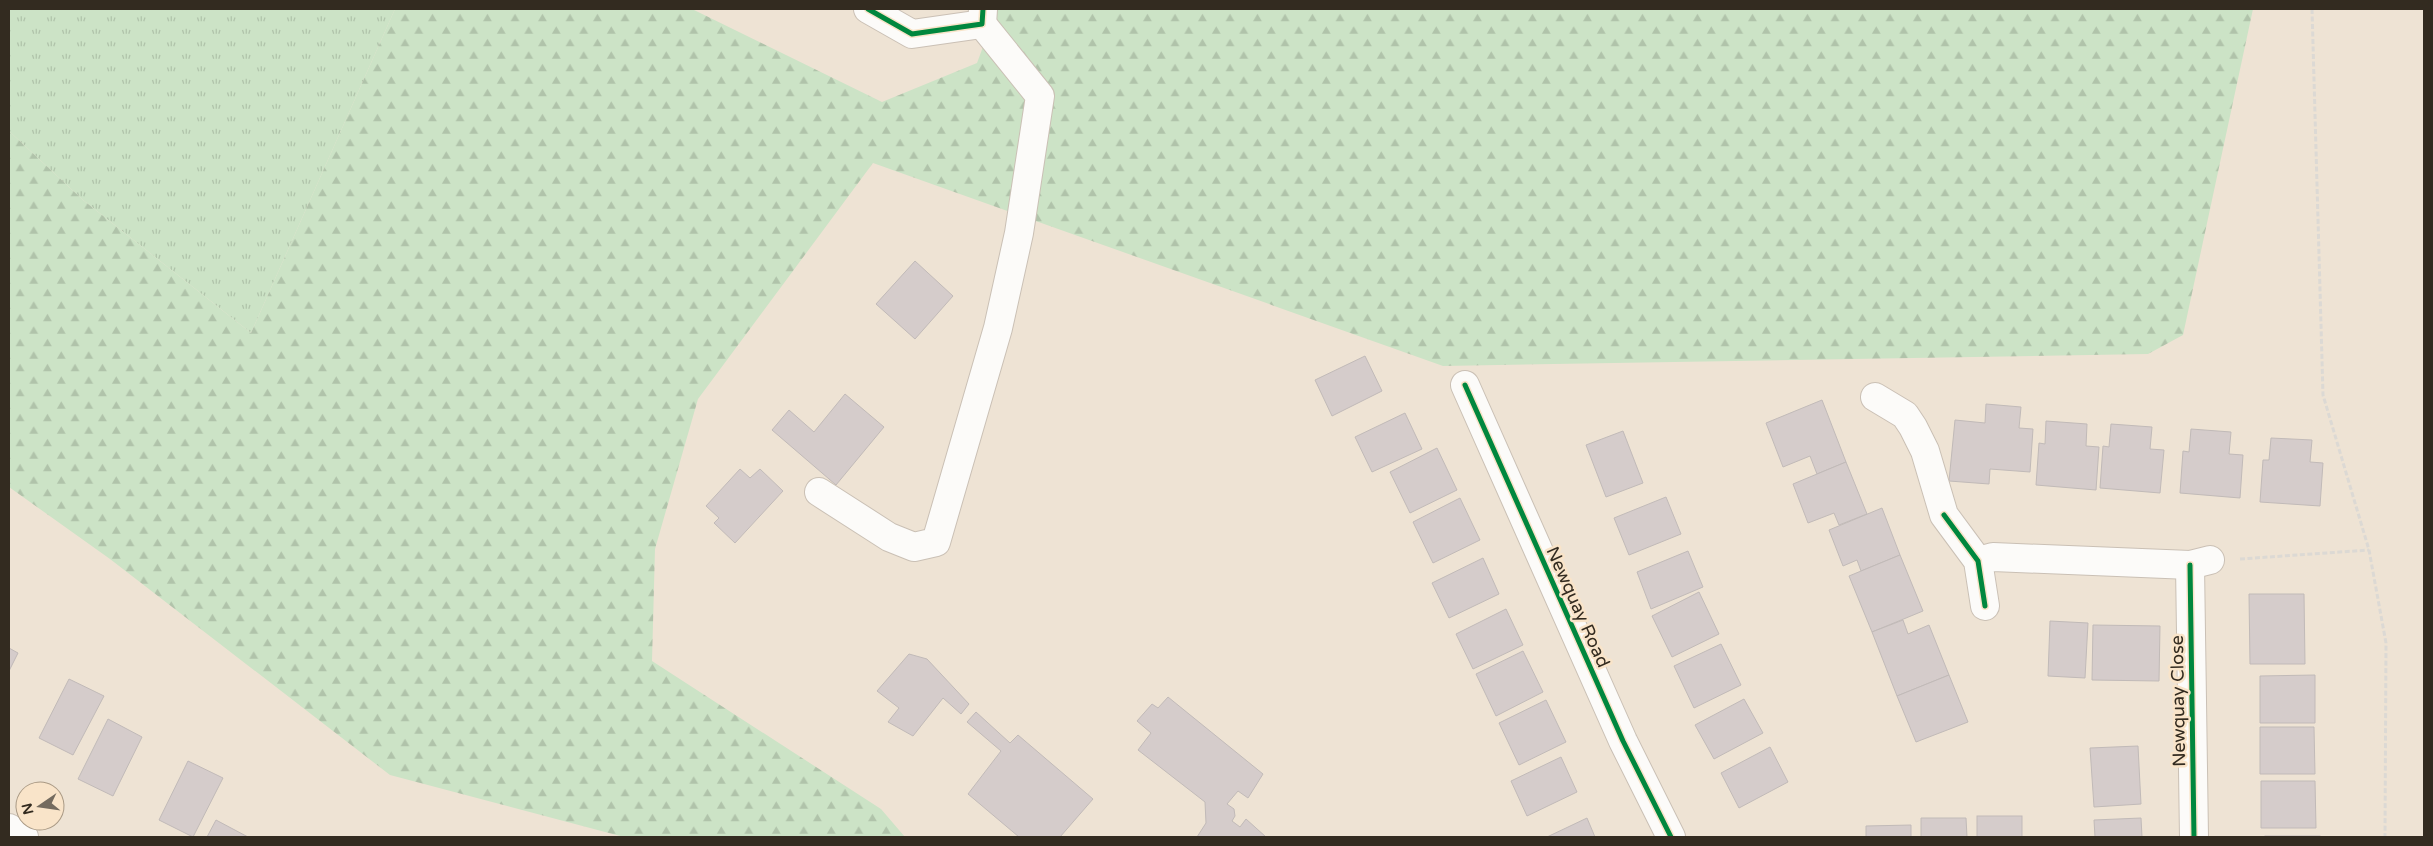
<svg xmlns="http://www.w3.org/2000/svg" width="2433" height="846" font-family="'Varela Round',sans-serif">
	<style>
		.grass { fill: url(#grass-tufts) }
		.forest { fill: url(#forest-firs) }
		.building { fill: #d5cccb; stroke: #c1bab8 }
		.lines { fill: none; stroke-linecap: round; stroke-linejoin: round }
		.minor-casing { stroke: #cac0b5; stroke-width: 30 }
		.path { stroke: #dcd9d4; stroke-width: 3; stroke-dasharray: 5 2.5; stroke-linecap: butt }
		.minor { stroke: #fcfbf9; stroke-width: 28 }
		.cycleway-casing { stroke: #f9e4c9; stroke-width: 8 }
		.cycleway { stroke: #00873e; stroke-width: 5 }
		.labels { text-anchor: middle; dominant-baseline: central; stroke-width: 5; stroke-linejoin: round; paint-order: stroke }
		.street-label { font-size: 18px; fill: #332b20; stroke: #f9e4c9 }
	</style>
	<defs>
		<pattern id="grass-tufts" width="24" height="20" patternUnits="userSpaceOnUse" patternTransform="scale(1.25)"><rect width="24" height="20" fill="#cce3c6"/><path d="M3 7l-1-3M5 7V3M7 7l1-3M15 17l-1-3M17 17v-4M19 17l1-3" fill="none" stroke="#b0c3aa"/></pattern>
		<pattern id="forest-firs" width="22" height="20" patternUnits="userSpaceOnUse" patternTransform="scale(1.25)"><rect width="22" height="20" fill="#cce3c6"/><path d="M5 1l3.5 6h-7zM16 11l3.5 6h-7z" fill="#b0c3aa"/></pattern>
	</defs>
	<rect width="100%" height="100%" fill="#eee3d4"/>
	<path class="grass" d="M 9,9 L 395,9 L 251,333 L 83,200 L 9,131 Z"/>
	<path class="forest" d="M 395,9 L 692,9 L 882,102 L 977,63 L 997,9 L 2253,9 L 2183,335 L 2148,354 L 1443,366 L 873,163 L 698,399 L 655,549 L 652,661 L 881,809 L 905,837 L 624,837 L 390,775 L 110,559 L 9,487 L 9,131 L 83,200 L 251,333 Z"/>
	<g class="building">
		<path d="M 915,261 L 953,296 L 915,339 L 876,304 Z"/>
		<path d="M 1365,356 L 1382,391 L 1332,416 L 1315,380 Z"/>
		<path d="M 845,394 L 884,427 L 836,485 L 772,430 L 789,410 L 814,432 Z"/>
		<path d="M 1822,400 L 1846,462 L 1817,474 L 1810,456 L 1783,467 L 1766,423 Z"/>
		<path d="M 1986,404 L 2021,407 L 2019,428 L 2033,429 L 2030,472 L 1990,469 L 1989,484 L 1949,481 L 1955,420 L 1985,423 Z"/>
		<path d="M 1405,413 L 1422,449 L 1372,472 L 1355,437 Z"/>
		<path d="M 2046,421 L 2087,424 L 2086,446 L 2099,447 L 2096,490 L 2036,485 L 2039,443 L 2045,444 Z"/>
		<path d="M 2111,424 L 2152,427 L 2150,449 L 2164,450 L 2160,493 L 2100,488 L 2103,446 L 2109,447 Z"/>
		<path d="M 2191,429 L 2231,432 L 2229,454 L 2243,455 L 2240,498 L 2180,493 L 2183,451 L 2189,452 Z"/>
		<path d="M 1623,431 L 1643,483 L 1606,497 L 1586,445 Z"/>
		<path d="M 2271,438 L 2312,440 L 2310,462 L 2323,463 L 2320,506 L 2260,502 L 2263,460 L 2269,460 Z"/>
		<path d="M 1437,448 L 1457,490 L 1410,513 L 1390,472 Z"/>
		<path d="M 1846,462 L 1867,514 L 1839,525 L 1834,513 L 1808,523 L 1793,484 Z"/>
		<path d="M 740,469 L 750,478 L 760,469 L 783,491 L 735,543 L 714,523 L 719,518 L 706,506 Z"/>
		<path d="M 1666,497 L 1681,534 L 1629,555 L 1614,518 Z"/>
		<path d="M 1460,498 L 1480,540 L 1433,563 L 1413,522 Z"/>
		<path d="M 1882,508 L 1900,555 L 1861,571 L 1857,560 L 1843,566 L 1829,530 Z"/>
		<path d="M 1688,551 L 1703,587 L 1651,609 L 1637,572 Z"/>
		<path d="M 1900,555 L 1923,611 L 1872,632 L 1849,576 Z"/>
		<path d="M 1483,558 L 1499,594 L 1449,618 L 1432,583 Z"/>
		<path d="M 1699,592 L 1719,634 L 1672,657 L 1652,616 Z"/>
		<path d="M 2249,594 L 2304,594 L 2305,664 L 2250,664 Z"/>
		<path d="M 1506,609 L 1523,645 L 1473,669 L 1456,634 Z"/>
		<path d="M 1903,620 L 1908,634 L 1929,625 L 1949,675 L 1897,696 L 1872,632 Z"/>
		<path d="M 2050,621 L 2088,623 L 2085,678 L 2048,676 Z"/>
		<path d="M 2093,625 L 2160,626 L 2159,681 L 2092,680 Z"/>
		<path d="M 1721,644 L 1741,685 L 1694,708 L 1674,666 Z"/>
		<path d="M 9,648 L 18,653 L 9,671 Z"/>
		<path d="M 1523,651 L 1543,692 L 1496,716 L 1476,674 Z"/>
		<path d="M 909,654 L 927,659 L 969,704 L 961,714 L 943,698 L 913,736 L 888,722 L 899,708 L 877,691 Z"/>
		<path d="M 1949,675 L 1968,722 L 1916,742 L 1897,696 Z"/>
		<path d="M 2315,675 L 2315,723 L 2260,723 L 2260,676 Z"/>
		<path d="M 69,679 L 104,696 L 73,755 L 39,738 Z"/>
		<path d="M 1168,697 L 1263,774 L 1248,798 L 1238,791 L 1227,804 L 1234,809 L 1235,816 L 1232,821 L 1240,827 L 1246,819 L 1266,837 L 1197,837 L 1206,823 L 1205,802 L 1138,750 L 1151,733 L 1137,721 L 1152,704 L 1158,708 Z"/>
		<path d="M 1744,699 L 1763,733 L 1714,759 L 1695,725 Z"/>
		<path d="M 1546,700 L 1566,742 L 1519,765 L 1499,723 Z"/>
		<path d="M 976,712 L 1010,743 L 1018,735 L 1093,799 L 1060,837 L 1019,837 L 968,794 L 1001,751 L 967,722 Z"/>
		<path d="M 108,719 L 142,737 L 113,796 L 78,779 Z"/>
		<path d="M 2260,727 L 2314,727 L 2315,774 L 2260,774 Z"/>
		<path d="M 2138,746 L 2141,804 L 2094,807 L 2090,748 Z"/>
		<path d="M 1770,747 L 1788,782 L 1739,808 L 1721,773 Z"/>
		<path d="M 1561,757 L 1577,792 L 1527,816 L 1511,781 Z"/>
		<path d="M 188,761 L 223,778 L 193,837 L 159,820 Z"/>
		<path d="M 2261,781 L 2315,781 L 2316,828 L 2261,828 Z"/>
		<rect x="1977" y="816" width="45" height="21"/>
		<path d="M 1587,818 L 1595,837 L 1547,837 Z"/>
		<path d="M 1921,818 L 1966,818 L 1967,837 L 1921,837 Z"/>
		<path d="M 2141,818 L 2142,837 L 2095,837 L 2094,820 Z"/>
		<path d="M 216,820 L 248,837 L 207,837 Z"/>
		<path d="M 1911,825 L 1911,837 L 1866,837 L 1866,826 Z"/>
		<rect x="2265" y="836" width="55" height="1"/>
	</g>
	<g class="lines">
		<defs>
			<g id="minor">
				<path d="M 868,9 L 912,34 L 982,24 L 983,9"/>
				<path d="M 1465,385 L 1623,741 L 1671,837"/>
				<path d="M 1875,397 L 1905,415 L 1913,427 L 1925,451 L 1944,515 L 1978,561 L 1985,606"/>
				<path d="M 819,492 L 889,537 L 914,547 L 936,542 L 998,328 L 1019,233 L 1040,96 L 982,24"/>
				<path d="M 1978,561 L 1993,557 L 2190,565 L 2210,560"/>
				<path d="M 2190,565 L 2194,837"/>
				<path d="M 9,828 L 24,837"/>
			</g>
		</defs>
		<use href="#minor" class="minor-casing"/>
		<g class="path">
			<path d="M 2312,9 L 2323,395 L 2369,550 L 2386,643 L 2385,837"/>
			<path d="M 2240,559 L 2369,550"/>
		</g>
		<use href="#minor" class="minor"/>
		<defs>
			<g id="cycleway">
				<path d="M 868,9 L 912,34 L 982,24 L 983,9"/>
				<path d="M 1465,385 L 1623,741 L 1671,837"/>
				<path d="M 1944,515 L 1978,561 L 1985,606"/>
				<path d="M 2190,565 L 2194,837"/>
			</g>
		</defs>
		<use href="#cycleway" class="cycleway-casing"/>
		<use href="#cycleway" class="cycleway"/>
	</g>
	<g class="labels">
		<g class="street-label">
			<text transform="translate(1578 607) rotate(66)">Newquay Road</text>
			<text transform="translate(2178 701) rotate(-91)">Newquay Close</text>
		</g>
	</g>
	<rect width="2433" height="846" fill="none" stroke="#332b20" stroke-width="20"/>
	<g transform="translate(40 806) rotate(257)"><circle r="24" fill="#f9e4c9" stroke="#aa9a85"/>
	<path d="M0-4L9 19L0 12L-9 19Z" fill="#746b5f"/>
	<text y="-8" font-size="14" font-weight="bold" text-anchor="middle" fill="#332b20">N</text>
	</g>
</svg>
